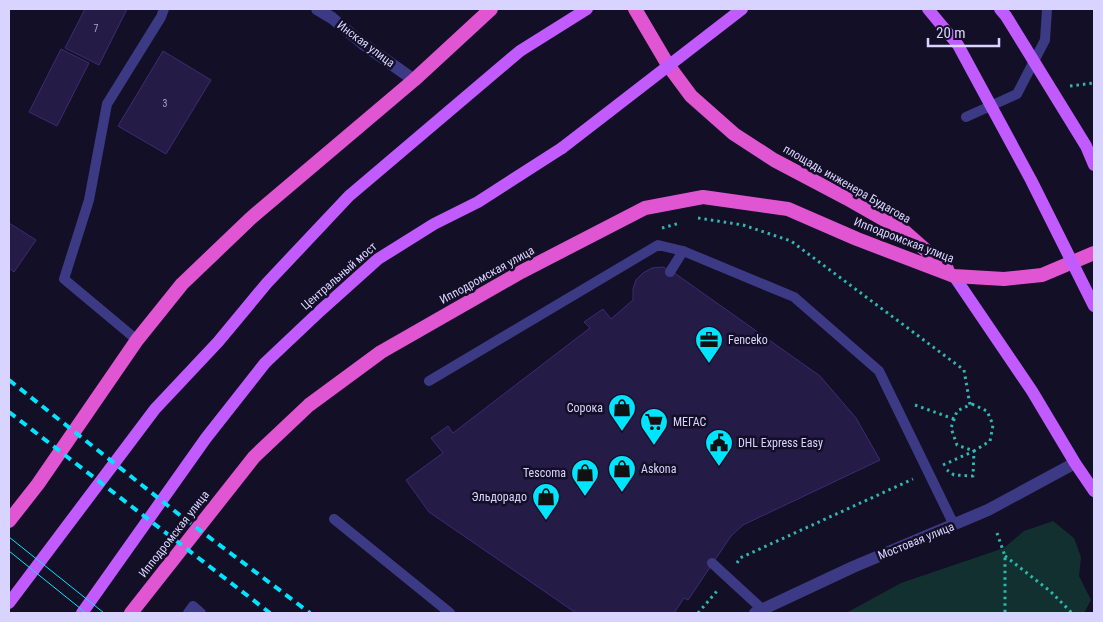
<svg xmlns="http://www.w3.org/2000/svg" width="1103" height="622" font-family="'Roboto Condensed',sans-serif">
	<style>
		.green { fill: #12302f }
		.building { fill: #241b47; stroke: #3b2d73 }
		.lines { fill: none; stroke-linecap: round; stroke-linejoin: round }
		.path { stroke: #2fb8b0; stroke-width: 3; stroke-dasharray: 2.5 4; stroke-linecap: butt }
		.service { stroke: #3d3a85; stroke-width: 10 }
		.minor { stroke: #3d3a85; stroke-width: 12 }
		.tertiary { stroke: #3d3a85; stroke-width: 12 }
		.primary { stroke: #c25bff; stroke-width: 12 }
		.trunk { stroke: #e055d1; stroke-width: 14 }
		.tram { stroke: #00e5ff; stroke-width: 1 }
		.rail { stroke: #00e5ff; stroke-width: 4; stroke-dasharray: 8 6; stroke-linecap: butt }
		.primary-bridge { stroke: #c25bff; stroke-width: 12 }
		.labels { text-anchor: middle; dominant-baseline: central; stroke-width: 5; stroke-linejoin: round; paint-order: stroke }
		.number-label { font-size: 10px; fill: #aca6d1 }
		.street-label { font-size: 12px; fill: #d9d4ff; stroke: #130f26 }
		.poi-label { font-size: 12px; fill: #d9d4ff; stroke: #130f26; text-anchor: start }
	</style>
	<rect width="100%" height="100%" fill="#130f26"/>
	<path class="green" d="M 1053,521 L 1074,538 L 1081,557 L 1079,576 L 1091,600 L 1084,613 L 846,613 L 901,583 L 1004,548 L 1024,531 Z"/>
	<g class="building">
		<path d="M 85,9 L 127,9 L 99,65 L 65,48 Z"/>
		<path d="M 61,49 L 89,63 L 57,126 L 29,112 Z"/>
		<path d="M 163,51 L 211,80 L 166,154 L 118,126 Z"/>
		<path d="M 9,223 L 36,240 L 14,272 L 9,268 Z"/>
		<path d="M 663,267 L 673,272 L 820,376 L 856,418 L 880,460 L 743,525 L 731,536 L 688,600 L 684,598 L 674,613 L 576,613 L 429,512 L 406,480 L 443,453 L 431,438 L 448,426 L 453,433 L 590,328 L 584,322 L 603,309 L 611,319 L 633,300 L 633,289 L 636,280 L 643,273 L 652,268 Z"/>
	</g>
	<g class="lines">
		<g class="path">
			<path d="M 1070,86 L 1094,83"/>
			<path d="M 698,218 L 743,225 L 791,241 L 964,370 L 970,405"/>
			<path d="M 662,228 L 680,223"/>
			<path d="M 972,404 L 987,411 L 993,425 L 990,441 L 974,451 L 957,445 L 951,428 L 957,411 Z"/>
			<path d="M 915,405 L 954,419"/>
			<path d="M 943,465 L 974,451 L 973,476 L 954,475 L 947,470"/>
			<path d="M 997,533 L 1005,556 L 1005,613"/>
			<path d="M 1005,556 L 1050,591 L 1072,613"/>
			<path d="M 737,563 L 740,558 L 913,479"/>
			<path d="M 698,613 L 717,591"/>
		</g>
		<g class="service">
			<path d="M 966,117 L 1017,94 L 1045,40 L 1047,9"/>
			<path d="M 670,272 L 683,251"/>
			<path d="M 137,340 L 64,279 L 89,200 L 107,104 L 161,17 L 164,9"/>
			<path d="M 429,381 L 658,245 L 683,251 L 794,297 L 879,371 L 954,525"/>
			<path d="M 334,519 L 450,613"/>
			<path d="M 712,563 L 762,609"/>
			<path d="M 188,613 L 193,606 L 201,613"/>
		</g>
		<path class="minor" d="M 317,9 L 332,18 L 362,43 L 414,80"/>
		<path class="tertiary" d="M 755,613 L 853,567 L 988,510 L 1075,463"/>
		<g class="primary">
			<path d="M 954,276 L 1032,391 L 1075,463 L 1094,491"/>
			<path d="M 9,603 L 155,409 L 218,342 L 267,283 L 349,196 L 520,51 L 587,9"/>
			<path d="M 82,613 L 206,438 L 265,363 L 320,311 L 378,259 L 434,224 L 478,202 L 562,148"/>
		</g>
		<g class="trunk">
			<path d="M 635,9 L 668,65 L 691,96 L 734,134 L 774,160 L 846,198 L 904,231 L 947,269"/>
			<path d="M 9,521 L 38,484 L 137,340 L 182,284 L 251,218 L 414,80 L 491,9"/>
			<path d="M 131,613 L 254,457 L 309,405 L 381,352 L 521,272 L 645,208 L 703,197 L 788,209 L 857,239 L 954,276 L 1004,279 L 1042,275 L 1094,253"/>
		</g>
		<g class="tram">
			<path d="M 9,537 L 104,613"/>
			<path d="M 9,551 L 86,613"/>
		</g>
		<g class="rail">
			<path d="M 9,380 L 181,516 L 310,613"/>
			<path d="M 9,412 L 270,613"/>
		</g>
		<g class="primary-bridge">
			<path d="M 928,9 L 958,45 L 1031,180 L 1094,306"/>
			<path d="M 1000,9 L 1006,16 L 1086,146 L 1094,165"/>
			<path d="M 562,148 L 742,9"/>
		</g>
	</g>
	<defs>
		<symbol id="office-pin" viewBox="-11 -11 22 30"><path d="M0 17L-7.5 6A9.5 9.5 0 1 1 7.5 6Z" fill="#00e5ff" stroke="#130f26"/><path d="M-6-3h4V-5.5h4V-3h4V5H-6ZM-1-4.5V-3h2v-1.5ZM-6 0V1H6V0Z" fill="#111"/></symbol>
		<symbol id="shop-pin" viewBox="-11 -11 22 30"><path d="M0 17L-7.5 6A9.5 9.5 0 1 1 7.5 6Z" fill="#00e5ff" stroke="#130f26"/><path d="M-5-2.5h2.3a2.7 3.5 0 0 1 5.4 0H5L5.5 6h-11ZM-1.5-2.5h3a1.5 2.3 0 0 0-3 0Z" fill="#111"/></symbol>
		<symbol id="supermarket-pin" viewBox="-11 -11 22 30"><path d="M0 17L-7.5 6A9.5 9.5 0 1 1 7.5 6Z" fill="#00e5ff" stroke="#130f26"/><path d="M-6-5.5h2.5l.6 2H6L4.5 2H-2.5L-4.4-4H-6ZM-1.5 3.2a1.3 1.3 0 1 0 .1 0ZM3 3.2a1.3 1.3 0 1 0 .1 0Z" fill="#111"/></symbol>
		<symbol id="civic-pin" viewBox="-11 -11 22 30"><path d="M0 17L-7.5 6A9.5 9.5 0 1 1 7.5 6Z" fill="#00e5ff" stroke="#130f26"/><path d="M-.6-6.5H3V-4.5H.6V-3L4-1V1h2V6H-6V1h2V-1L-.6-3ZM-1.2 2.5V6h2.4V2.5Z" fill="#111"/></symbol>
	</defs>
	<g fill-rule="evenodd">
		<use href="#office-pin" x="693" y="324" width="32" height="43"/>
		<use href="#shop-pin" x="606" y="392" width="32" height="43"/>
		<use href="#supermarket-pin" x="638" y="406" width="32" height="43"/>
		<use href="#civic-pin" x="703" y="427" width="32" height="43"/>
		<use href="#shop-pin" x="606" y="453" width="32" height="43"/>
		<use href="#shop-pin" x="569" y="457" width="32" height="43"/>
		<use href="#shop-pin" x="530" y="481" width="32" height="43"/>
	</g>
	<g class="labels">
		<g class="number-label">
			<text x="96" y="28">7</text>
			<text x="165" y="103">3</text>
		</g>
		<g class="street-label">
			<text transform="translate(366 44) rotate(37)">Инская улица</text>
			<text transform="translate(847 184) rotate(30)">площадь инженера Будагова</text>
			<text transform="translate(904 240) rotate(21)">Ипподромская улица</text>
			<text transform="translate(487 275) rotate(-29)">Ипподромская улица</text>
			<text transform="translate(339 276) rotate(-41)">Центральный мост</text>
			<text transform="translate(174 534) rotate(-52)">Ипподромская улица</text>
			<text transform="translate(916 541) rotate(-22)">Мостовая улица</text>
		</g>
		<g class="poi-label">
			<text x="728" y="340">Fenceko</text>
			<text x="603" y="408" text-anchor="end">Сорока</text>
			<text x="673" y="422">МЕГАС</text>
			<text x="738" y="443">DHL Express Easy</text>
			<text x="641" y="469">Askona</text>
			<text x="566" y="473" text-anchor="end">Tescoma</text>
			<text x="527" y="497" text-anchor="end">Эльдорадо</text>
		</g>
	</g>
	<rect width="1103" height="622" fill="none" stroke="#d9d4ff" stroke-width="20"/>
	<path d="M928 38v8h71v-8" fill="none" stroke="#d9d4ff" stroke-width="2.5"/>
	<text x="936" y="38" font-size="15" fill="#d9d4ff" stroke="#130f26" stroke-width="4" paint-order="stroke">20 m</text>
</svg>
